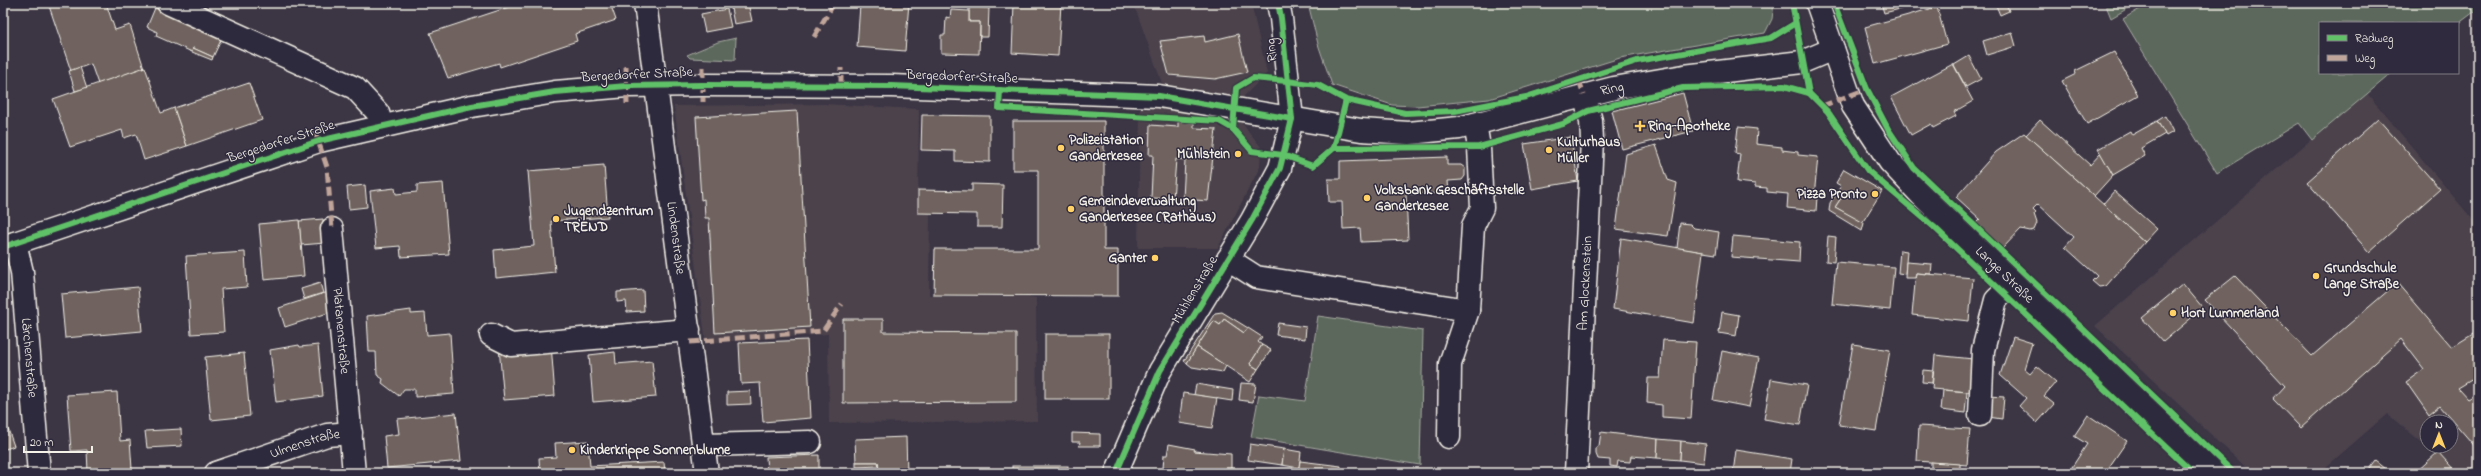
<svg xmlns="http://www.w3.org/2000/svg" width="2481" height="476" font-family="'Indie Flower',sans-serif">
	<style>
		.built { fill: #4b434c; fill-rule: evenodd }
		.green { fill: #5b675c; stroke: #a8aca2 }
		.building { fill: #6f635e; stroke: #f4f1e8 }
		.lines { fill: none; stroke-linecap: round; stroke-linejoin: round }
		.minor-casing { stroke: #f4f1e8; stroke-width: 25 }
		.minor { stroke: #2f2a3d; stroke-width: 22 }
		.quiet { stroke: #c0a59a; stroke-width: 5; stroke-dasharray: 10 5; stroke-linecap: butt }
		.cycleway-casing { stroke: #2f2a3d; stroke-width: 8 }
		.cycleway { stroke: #61c268; stroke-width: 6 }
		.poi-dot { fill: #ffd166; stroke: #2f2a3d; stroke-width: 1.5 }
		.labels { text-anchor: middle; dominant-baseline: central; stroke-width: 3; stroke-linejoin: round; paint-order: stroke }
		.street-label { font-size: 14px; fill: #f4f1e8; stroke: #2f2a3d }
		.poi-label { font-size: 14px; font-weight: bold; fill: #f4f1e8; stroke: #2f2a3d; text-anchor: start }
	</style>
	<rect width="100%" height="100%" fill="#3c3544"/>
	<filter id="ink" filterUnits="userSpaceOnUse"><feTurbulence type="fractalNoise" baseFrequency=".025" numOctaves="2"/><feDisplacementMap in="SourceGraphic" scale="8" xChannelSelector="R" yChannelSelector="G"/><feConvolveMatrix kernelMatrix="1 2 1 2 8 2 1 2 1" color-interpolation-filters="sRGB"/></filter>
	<g filter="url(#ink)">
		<g class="built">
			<path d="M 1131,3 L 1251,3 L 1267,73 L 1244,96 L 1242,123 L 1261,147 L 1260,167 L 1218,248 L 1138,248 L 1140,108 L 1158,109 L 1163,86 L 1137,13 Z"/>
			<path d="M 2366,92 L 2478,226 L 2478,473 L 2460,473 L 2387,414 L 2319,473 L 2252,473 L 2095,326 ZM 2427,422 L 2451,422 L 2451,446 L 2427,446 Z"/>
			<path d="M 824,104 L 919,109 L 918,212 L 930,213 L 929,295 L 1027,296 L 1036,298 L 1037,421 L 829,423 L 828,334 L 706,343 L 674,106 Z"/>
		</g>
		<g class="green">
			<path d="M 1308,3 L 1774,3 L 1772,19 L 1765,33 L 1620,58 L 1489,99 L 1417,106 L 1392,105 L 1332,85 L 1318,44 Z"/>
			<path d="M 2105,3 L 2137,3 L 2111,18 Z"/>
			<path d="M 2150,3 L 2478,3 L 2478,9 L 2458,24 L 2320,23 L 2320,73 L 2392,73 L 2312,140 L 2299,123 L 2217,173 L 2123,19 Z"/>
			<path d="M 736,38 L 735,60 L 690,58 L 687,55 L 718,42 Z"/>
			<path d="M 1318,316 L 1423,331 L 1420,465 L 1251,437 L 1259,395 L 1305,401 Z"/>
		</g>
		<g class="building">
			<path d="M 48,3 L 106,3 L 115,30 L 130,25 L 144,68 L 98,84 L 91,64 L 71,71 Z"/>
			<path d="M 521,3 L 610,3 L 616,20 L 575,34 L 577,41 L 500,67 L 499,63 L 448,78 L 430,33 Z"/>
			<path d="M 730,3 L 748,3 L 752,21 L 734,24 Z"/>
			<path d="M 874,3 L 909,3 L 905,51 L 857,47 L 860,5 L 874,5 Z"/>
			<path d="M 1014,3 L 1061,3 L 1058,56 L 1012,53 Z"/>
			<path d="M 1881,3 L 1903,3 L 1904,8 L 1884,13 Z"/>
			<path d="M 1995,3 L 2006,3 L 2009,11 L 2000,15 Z"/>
			<path d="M 969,7 L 989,8 L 988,37 L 980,37 L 980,22 L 969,22 Z"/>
			<path d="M 1937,7 L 1947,44 L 1875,64 L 1865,27 Z"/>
			<path d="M 155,8 L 222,38 L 213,57 L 193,48 L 192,52 L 156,36 L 157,32 L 147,27 Z"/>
			<path d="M 727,9 L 731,27 L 705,32 L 701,14 Z"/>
			<path d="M 951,10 L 969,11 L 969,22 L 980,22 L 979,54 L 941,53 L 941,35 L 945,35 L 946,17 L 950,18 Z"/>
			<path d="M 2012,32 L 2016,46 L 1987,55 L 1983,41 Z"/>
			<path d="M 1238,34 L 1247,72 L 1215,79 L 1169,75 L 1160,41 L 1204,36 L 1205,42 Z"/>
			<path d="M 193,48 L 213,57 L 212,60 L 192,52 Z"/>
			<path d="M 2114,52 L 2138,95 L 2087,124 L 2062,81 L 2076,74 L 2075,71 Z"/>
			<path d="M 1969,56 L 1981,79 L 1966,87 L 1954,65 Z"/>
			<path d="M 1953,64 L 1973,101 L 1954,112 L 1956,116 L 1933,128 L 1931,124 L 1911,135 L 1891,97 Z"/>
			<path d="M 80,67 L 87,88 L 75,91 L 69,71 Z"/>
			<path d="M 145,67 L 161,113 L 174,108 L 187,146 L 144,160 L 136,134 L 124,138 L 122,130 L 70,147 L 53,99 Z"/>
			<path d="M 249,83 L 262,120 L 187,146 L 174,108 Z"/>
			<path d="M 1683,93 L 1693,131 L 1622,149 L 1612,111 Z"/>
			<path d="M 797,111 L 810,327 L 715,333 L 709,218 L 705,218 L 704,199 L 701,200 L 696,117 Z"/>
			<path d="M 922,115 L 990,116 L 990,162 L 955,161 L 955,151 L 921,150 Z"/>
			<path d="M 2165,116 L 2173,132 L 2166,136 L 2157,121 Z"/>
			<path d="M 2378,119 L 2440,189 L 2369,252 L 2307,182 Z"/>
			<path d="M 2040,120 L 2090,165 L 2101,153 L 2113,175 L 2094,196 L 2026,135 Z"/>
			<path d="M 1013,121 L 1104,121 L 1104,250 L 1118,250 L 1118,296 L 934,295 L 935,249 L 1038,249 L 1038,170 L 1013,170 Z"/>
			<path d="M 2157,121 L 2165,134 L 2141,148 L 2145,156 L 2113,175 L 2098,149 L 2130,131 L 2132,135 Z"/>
			<path d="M 1178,122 L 1194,123 L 1194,128 L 1216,129 L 1208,201 L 1183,199 L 1185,160 L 1176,159 L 1173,199 L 1151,198 L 1153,155 L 1149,155 L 1150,125 L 1178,127 Z"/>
			<path d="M 1738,127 L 1757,129 L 1756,144 L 1782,147 L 1782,150 L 1798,152 L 1798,155 L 1818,157 L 1814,196 L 1817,197 L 1816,211 L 1787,208 L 1788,194 L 1767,192 L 1767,188 L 1755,187 L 1755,184 L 1737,182 L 1740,154 L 1735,153 Z"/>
			<path d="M 2024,133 L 2145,242 L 2106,286 L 2099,287 L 2092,281 L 2097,276 L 2065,247 L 2074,237 L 2038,204 L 2033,209 L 2036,212 L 2034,214 L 2037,223 L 2034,230 L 2030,231 L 2021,229 L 2002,249 L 1975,224 L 1980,219 L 1956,197 L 1996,152 Z"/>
			<path d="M 1571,137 L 1578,181 L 1532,189 L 1524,144 Z"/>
			<path d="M 1656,145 L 1668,180 L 1677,183 L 1668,236 L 1616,229 L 1626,154 Z"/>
			<path d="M 1447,157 L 1447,165 L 1461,165 L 1465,168 L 1465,176 L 1462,180 L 1448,181 L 1449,193 L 1406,194 L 1408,240 L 1361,242 L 1360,228 L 1343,229 L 1342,202 L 1329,202 L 1328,179 L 1340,179 L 1340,161 Z"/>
			<path d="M 604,165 L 608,217 L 551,221 L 555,272 L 496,278 L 494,250 L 534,246 L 528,171 Z"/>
			<path d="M 1844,169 L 1882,191 L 1862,223 L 1835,207 L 1841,198 L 1835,195 L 1841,186 L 1836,183 Z"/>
			<path d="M 443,183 L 449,254 L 401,257 L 400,246 L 376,248 L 370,191 L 395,188 L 396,194 L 417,192 L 417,185 Z"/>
			<path d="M 972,184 L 1003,185 L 1002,227 L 977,227 L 977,214 L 918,213 L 918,190 L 972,191 Z"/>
			<path d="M 365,185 L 367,207 L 349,209 L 347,187 Z"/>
			<path d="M 2114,191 L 2157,229 L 2145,242 L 2103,204 Z"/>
			<path d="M 1835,195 L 1841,198 L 1835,207 L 1864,223 L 1862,231 L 1829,211 L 1830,203 Z"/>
			<path d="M 323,219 L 325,243 L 301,245 L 299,221 Z"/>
			<path d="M 299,220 L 304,276 L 264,280 L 259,224 Z"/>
			<path d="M 1680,223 L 1690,224 L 1694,228 L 1719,232 L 1716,254 L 1677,248 Z"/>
			<path d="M 1733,236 L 1800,242 L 1799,262 L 1731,257 Z"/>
			<path d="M 1828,236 L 1836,237 L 1834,262 L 1826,261 Z"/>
			<path d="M 1621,238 L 1703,252 L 1694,323 L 1613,309 Z"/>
			<path d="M 1900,250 L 1907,251 L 1905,274 L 1898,273 Z"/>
			<path d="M 245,252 L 247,287 L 221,289 L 224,332 L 191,334 L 186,256 Z"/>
			<path d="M 1836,262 L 1894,267 L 1890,310 L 1832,304 Z"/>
			<path d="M 1906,262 L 1932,264 L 1931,274 L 1916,273 L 1915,278 L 1905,278 Z"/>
			<path d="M 1916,273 L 1973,278 L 1969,321 L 1912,315 Z"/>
			<path d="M 2235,276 L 2312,356 L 2397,283 L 2452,347 L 2478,331 L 2478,376 L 2458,388 L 2468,399 L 2478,393 L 2478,450 L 2440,406 L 2429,415 L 2406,382 L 2424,369 L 2401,339 L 2301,428 L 2273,399 L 2285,386 L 2205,300 Z"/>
			<path d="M 320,283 L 323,293 L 304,299 L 301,289 Z"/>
			<path d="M 2183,284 L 2203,308 L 2163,342 L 2142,318 Z"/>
			<path d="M 138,287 L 142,331 L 65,338 L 61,294 Z"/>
			<path d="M 643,290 L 644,311 L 627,312 L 626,301 L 617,302 L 617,292 Z"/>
			<path d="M 328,292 L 334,311 L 285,327 L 279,308 Z"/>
			<path d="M 411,310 L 411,314 L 425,313 L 427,335 L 450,333 L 454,394 L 415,397 L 415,389 L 404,389 L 399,396 L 382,383 L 383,379 L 377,375 L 376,352 L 369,352 L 367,316 Z"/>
			<path d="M 1222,312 L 1248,328 L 1244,333 L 1224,319 L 1220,325 L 1214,321 L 1187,363 L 1184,361 L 1215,313 Z"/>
			<path d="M 1722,312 L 1739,315 L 1736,336 L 1719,333 Z"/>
			<path d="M 843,319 L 883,319 L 883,332 L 1016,333 L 1016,402 L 843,403 Z"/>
			<path d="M 1224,319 L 1244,333 L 1248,328 L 1262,337 L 1258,342 L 1262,345 L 1250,364 L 1258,369 L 1250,382 L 1197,347 L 1214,321 L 1220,325 Z"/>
			<path d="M 1278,323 L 1306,327 L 1305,339 L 1276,335 Z"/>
			<rect x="1045" y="334" width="64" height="65"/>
			<path d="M 2013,337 L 2032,343 L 2024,369 L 2030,374 L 2037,366 L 2056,382 L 2044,396 L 2054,404 L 2037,423 L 2019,406 L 2026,398 L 2000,375 Z"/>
			<path d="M 807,340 L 811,418 L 763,422 L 760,383 L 741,384 L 739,343 Z"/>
			<path d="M 1663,340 L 1696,342 L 1691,419 L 1662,417 L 1662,405 L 1647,403 L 1648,378 L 1660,378 Z"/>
			<path d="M 551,344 L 555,396 L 504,400 L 499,348 Z"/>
			<path d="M 1853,344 L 1890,350 L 1876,431 L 1839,425 Z"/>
			<path d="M 299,345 L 300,347 L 318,345 L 323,396 L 276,402 L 270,350 Z"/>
			<path d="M 1262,345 L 1271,350 L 1258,369 L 1250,364 Z"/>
			<path d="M 1197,347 L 1226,366 L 1223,372 L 1192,367 L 1187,363 Z"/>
			<path d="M 1722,351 L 1759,358 L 1749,407 L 1713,400 Z"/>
			<path d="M 615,352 L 616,364 L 652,361 L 656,397 L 593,402 L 589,355 Z"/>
			<path d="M 244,353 L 250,416 L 211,420 L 205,357 Z"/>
			<path d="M 1935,355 L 1973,359 L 1970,392 L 1932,389 Z"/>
			<path d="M 1923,370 L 1933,371 L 1932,383 L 1922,382 Z"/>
			<path d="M 1771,379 L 1807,385 L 1800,425 L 1764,419 Z"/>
			<path d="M 1241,383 L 1256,384 L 1253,402 L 1239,400 Z"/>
			<path d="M 1196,384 L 1233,390 L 1232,401 L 1194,395 Z"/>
			<path d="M 1943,390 L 1967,392 L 1965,413 L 1941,410 Z"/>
			<path d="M 750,391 L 751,404 L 727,405 L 727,392 Z"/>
			<path d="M 117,392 L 120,441 L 130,440 L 132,469 L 88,472 L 87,450 L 71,451 L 67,395 Z"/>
			<path d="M 1183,393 L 1217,398 L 1212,428 L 1179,423 Z"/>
			<path d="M 1989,396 L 2004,397 L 2002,419 L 1988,417 Z"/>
			<path d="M 456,413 L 461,461 L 387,468 L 384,436 L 399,434 L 397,419 Z"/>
			<path d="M 3,415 L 14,446 L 3,450 Z"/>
			<path d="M 2088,415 L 2127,441 L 2105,473 L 2081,473 L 2072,467 L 2087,444 L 2074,436 Z"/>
			<path d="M 1919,426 L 1970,429 L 1967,465 L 1917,461 Z"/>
			<path d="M 181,429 L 182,446 L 147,448 L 145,431 Z"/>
			<path d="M 1601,432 L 1658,439 L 1657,458 L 1631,456 L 1630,462 L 1618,461 L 1617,467 L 1610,466 L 1610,460 L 1598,459 L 1596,454 L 1596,448 L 1599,446 Z"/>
			<path d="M 1072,433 L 1100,434 L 1100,446 L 1079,446 L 1080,442 L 1072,442 Z"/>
			<path d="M 906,437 L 907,473 L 879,473 L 878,462 L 856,462 L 855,439 Z"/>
			<path d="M 1658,439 L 1681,441 L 1680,460 L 1657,458 Z"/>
			<path d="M 588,441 L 590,466 L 664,462 L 665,473 L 540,473 L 539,458 L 556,457 L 555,443 Z"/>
			<path d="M 1681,441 L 1706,444 L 1704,463 L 1680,460 Z"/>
			<path d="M 1169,444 L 1195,449 L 1194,451 L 1231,454 L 1231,473 L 1164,473 L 1165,469 L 1163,468 L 1164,455 L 1167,455 Z"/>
			<path d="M 1250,444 L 1284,449 L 1282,465 L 1248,460 Z"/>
			<path d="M 1284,449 L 1301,452 L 1299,468 L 1282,465 Z"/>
			<path d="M 1736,450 L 1792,459 L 1790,473 L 1733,473 Z"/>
			<path d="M 2438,452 L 2457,473 L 2415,473 Z"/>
			<path d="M 819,455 L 819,473 L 767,473 L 766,457 Z"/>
			<path d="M 1300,461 L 1341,466 L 1340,473 L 1298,473 Z"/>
			<path d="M 2376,461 L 2391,473 L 2367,473 Z"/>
			<path d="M 856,462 L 878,462 L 879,466 L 856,467 Z"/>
			<path d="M 1931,462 L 1960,464 L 1960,473 L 1931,473 Z"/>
			<rect x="1012" y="466" width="56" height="7"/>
			<path d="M 2178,466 L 2186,473 L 2172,473 Z"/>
		</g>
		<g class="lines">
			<defs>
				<g id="minor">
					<path d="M 168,3 L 355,88 L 378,113 L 382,126"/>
					<path id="s1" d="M 645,3 L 707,473"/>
					<path id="s2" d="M 1817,3 L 1853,106 L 1890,162 L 1921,195 L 2213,473"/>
					<path id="s3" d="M 332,229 L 354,473"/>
					<path id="s4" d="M 15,243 L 22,272 L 39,473"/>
					<path id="s5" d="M 3,247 L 319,141 L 472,106 L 555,92 L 627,86 L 703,85 L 891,86 L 1134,95 L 1159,96 L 1361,130 L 1409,133 L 1459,128 L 1614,88 L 1684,76 L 1802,62 L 1833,49"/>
					<path d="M 1228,259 L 1256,277 L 1468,310"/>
					<path d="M 491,335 L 511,345 L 689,330"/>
					<path d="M 1980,415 L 1983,350 L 1996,300 L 2013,283"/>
					<path d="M 1449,437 L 1450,364 L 1468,310 L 1473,226 L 1482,208 L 1479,147 L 1475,124"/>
					<path d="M 704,445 L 810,442"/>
					<path id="s6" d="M 216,473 L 327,435 L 351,433"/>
					<path d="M 1116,473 L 1160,371 L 1252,220 L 1280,168 L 1292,119 L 1281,18 L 1278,3"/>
					<path id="s7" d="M 1576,473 L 1592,140 L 1591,121 L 1584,95"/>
				</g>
			</defs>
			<use href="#minor" class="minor-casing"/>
			<use href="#minor" class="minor"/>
			<g class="quiet">
				<path d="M 814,37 L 834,3"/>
				<path d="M 626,66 L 627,104"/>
				<path d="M 703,67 L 703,102"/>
				<path d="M 1579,80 L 1584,95"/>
				<path d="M 841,86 L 841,68"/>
				<path d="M 1822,106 L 1867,89"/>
				<path d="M 314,129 L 327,167 L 332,229"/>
				<path d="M 690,342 L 823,331 L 842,304"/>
			</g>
			<defs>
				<g id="cycleway">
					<path d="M 1792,3 L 1809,93"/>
					<path d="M 1834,3 L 1867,89 L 1888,129 L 1914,168 L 2234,473"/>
					<path d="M 1000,90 L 999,108 L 1219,121 L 1233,129 L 1252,151 L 1283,155 L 1313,166 L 1334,148 L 1346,100"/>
					<path d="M 1233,129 L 1236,88 L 1253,78 L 1287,81 L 1318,85 L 1346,100 L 1405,113 L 1455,111 L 1526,97 L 1637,61 L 1771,38 L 1794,24"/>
					<path d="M 1334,148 L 1479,147 L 1563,124 L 1588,111 L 1683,88 L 1784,86 L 1809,93 L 1828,112 L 1868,171 L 1934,227 L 2193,473"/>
					<path d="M 3,247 L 319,141 L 472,106 L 555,92 L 627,86 L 703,85 L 891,86 L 1134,95 L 1159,96 L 1292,119"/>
					<path d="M 1116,473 L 1160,371 L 1252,220 L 1280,168 L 1292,119 L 1281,18 L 1278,3"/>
				</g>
			</defs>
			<use href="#cycleway" class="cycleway-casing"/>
			<use href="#cycleway" class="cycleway"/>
		</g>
	</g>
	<g class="poi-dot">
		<path d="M1638 120h4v4h4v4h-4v4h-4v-4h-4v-4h4z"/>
		<circle cx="1061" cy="148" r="4"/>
		<circle cx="1549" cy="150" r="4"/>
		<circle cx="1238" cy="154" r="4"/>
		<circle cx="1875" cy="194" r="4"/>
		<circle cx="1367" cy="198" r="4"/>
		<circle cx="1071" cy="209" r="4"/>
		<circle cx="556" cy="219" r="4"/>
		<circle cx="1155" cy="258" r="4"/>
		<circle cx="2316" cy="276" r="4"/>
		<circle cx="2173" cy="313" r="4"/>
		<circle cx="572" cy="450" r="4"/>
	</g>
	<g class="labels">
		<g class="street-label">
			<text transform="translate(1272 50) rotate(-95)">Ring</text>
			<text transform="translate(637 75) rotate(-3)">Bergedorfer Straße</text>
			<text transform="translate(962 77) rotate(2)">Bergedorfer Straße</text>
			<text stroke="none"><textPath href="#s5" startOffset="1640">Ring</textPath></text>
			<text transform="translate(281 142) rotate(-18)">Bergedorfer Straße</text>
			<text stroke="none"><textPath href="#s1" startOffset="237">Lindenstraße</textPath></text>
			<text stroke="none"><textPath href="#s2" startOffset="337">Lange Straße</textPath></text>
			<text stroke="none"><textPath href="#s7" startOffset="190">Am Glockenstein</textPath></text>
			<text transform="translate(1195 290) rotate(-59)">Mühlenstraße</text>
			<text stroke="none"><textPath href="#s3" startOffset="102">Platanenstraße</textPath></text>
			<text stroke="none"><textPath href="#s4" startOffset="116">Lärchenstraße</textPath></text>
			<text stroke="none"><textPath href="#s6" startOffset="94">Ulmenstraße</textPath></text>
		</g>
		<g class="poi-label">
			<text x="1648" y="126">Ring-Apotheke</text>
			<text x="1069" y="140">Polizeistation<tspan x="1069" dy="16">Ganderkesee</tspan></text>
			<text x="1557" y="142">Kulturhaus<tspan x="1557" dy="16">Müller</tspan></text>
			<text x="1230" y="154" text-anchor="end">Mühlstein</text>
			<text x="1375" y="190">Volksbank Geschäftsstelle<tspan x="1375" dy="16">Ganderkesee</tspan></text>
			<text x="1867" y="194" text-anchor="end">Pizza Pronto</text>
			<text x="1079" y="201">Gemeindeverwaltung<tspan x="1079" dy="16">Ganderkesee (Rathaus)</tspan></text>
			<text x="564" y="211">Jugendzentrum<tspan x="564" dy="16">TREND</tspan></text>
			<text x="1147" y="258" text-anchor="end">Ganter</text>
			<text x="2324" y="268">Grundschule<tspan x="2324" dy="16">Lange Straße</tspan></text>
			<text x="2181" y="313">Hort Lummerland</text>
			<text x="580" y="450">Kinderkrippe Sonnenblume</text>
		</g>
	</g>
	<rect width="2481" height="476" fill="none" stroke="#2f2a3d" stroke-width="16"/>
	<rect x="8" y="8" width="2465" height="460" fill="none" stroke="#f4f1e8" stroke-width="1.5" filter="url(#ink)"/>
	<rect x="2319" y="22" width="140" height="52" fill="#2f2a3d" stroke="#7e7a81"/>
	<rect x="2327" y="35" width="20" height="6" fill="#61c268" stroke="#7e7a81"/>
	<text x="2355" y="42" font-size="12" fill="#f4f1e8">Radweg</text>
	<rect x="2327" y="55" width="20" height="6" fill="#c0a59a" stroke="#7e7a81"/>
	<text x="2355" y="62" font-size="12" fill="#f4f1e8">Weg</text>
	<g transform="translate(2439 434)"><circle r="19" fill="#2f2a3d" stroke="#7e7a81"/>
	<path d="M0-3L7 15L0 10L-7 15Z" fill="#ffd166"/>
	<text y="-6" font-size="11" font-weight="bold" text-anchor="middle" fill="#f4f1e8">N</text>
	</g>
	<path d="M24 446v6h68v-6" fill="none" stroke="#f4f1e8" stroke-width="2"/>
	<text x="30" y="446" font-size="12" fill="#f4f1e8" stroke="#2f2a3d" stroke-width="3" paint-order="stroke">20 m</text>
</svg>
